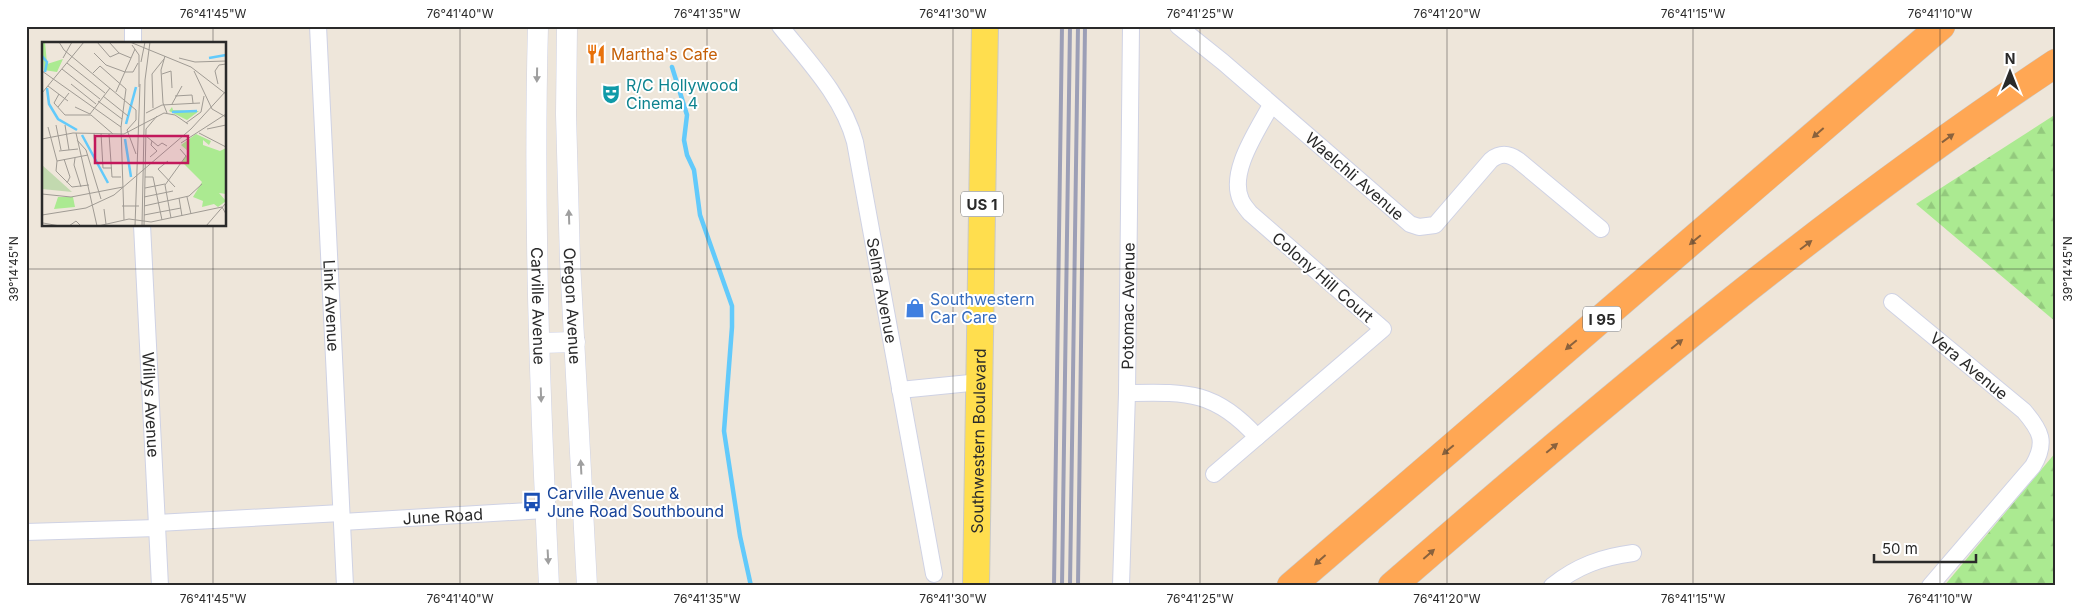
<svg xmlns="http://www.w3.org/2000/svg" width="2082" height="612" font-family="Inter,sans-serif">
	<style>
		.forest { fill: url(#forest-firs) }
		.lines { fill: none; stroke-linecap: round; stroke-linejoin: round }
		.stream { stroke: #62cafb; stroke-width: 4.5 }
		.minor-casing { stroke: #cfd2e4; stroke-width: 18 }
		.tertiary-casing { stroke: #cfd2e4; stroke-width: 21 }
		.primary-casing { stroke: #c8c8c8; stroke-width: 28 }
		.motorway-casing { stroke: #c8c8c8; stroke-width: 29 }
		.minor { stroke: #fff; stroke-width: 16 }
		.tertiary { stroke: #fff; stroke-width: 20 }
		.primary { stroke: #ffde4e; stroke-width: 26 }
		.motorway { stroke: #ffa754; stroke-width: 28 }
		.rail { stroke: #9c9fb6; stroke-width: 4 }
		.oneway { fill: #9f9f9f }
		.oneway2 { fill: #8a623d }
		.ticks { fill: none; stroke: #2a2a2a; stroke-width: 1; stroke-opacity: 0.45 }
		.labels { text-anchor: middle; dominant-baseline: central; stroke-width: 4; stroke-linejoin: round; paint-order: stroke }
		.shield { fill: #fff; stroke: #6a6a6a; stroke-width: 1 }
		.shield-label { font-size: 15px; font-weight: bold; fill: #2a2a2a }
		.food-label { font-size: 16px; fill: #c56008; stroke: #fff; text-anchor: start }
		.culture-label { font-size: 16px; fill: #0d838f; stroke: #fff; text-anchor: start }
		.street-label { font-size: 16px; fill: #2a2a2a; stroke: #fff }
		.shop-label { font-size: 16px; fill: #366cbe; stroke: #fff; text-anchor: start }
		.transit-label { font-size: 16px; fill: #164399; stroke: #fff; text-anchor: start }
		.inset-river { fill: none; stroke: #62cafb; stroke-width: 2.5 }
		.inset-road { fill: none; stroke: #a09b94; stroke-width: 1 }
		.view { fill: #c2185b; fill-opacity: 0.15; stroke: #c2185b; stroke-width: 2.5 }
		.inset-edge { fill: none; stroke: #2a2a2a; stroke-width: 2.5 }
		.neatline { fill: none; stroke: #2a2a2a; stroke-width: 2 }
		.ticks-label { font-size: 12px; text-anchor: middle; fill: #2a2a2a }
	</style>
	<defs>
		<pattern id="forest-firs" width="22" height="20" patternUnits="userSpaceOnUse" patternTransform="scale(1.25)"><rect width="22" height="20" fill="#abea91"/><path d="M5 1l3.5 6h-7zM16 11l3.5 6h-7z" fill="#93c97d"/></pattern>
	</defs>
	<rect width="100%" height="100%" fill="#eee6da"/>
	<g class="forest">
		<path d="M 2056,114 L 2056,322 L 1916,204 Z"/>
		<path d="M 2056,452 L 2056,586 L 1944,586 Z"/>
	</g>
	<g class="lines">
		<path class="stream" d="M 672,67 L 687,115 L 684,140 L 687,155 L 694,170 L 700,215 L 732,306 L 732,327 L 724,431 L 740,536 L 751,586"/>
		<defs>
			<g id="minor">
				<path d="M 133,26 L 133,44"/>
				<path id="s1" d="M 318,26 L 345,586"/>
				<path id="s2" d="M 780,26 C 809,62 843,97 855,142 L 934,574"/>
				<path id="s3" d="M 1178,26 L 1223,62 L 1410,224 L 1419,227 L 1435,225 L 1491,160 C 1500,153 1508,153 1518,160 L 1601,229"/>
				<path id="s4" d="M 142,225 L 160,586"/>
				<path id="s5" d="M 1892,302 L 2024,411 C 2041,431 2047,442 2033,466 L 1930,586"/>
				<path d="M 900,390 L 980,382"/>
				<path d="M 1127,393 C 1186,392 1215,390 1257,437"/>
				<path d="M 1214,474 L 1383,329 L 1250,213 C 1247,209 1243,205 1241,200 C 1228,172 1258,130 1271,105"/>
				<path id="s6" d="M 342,522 L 545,510"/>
				<path d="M 157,523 L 341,513"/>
				<path d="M 26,532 L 157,528"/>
				<path id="s7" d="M 1121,586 L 1127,393 L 1131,26"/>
				<path d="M 1552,586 C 1577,566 1602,557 1633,553"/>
			</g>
			<g id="tertiary">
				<path id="s8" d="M 538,26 C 533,213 540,399 549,586"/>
				<path id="s9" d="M 567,26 L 566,114 L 570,261 L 587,586"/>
				<path d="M 540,343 L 575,342"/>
			</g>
			<g id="primary">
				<path id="s10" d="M 976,586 L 985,26"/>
			</g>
			<g id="motorway">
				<path d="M 1291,586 L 1941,26"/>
				<path d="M 1392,586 C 1605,401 1821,219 2056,63"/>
			</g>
		</defs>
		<use href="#minor" class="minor-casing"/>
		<use href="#tertiary" class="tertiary-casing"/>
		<use href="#primary" class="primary-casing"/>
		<use href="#motorway" class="motorway-casing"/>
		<use href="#minor" class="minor"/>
		<use href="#tertiary" class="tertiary"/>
		<use href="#primary" class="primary"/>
		<use href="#motorway" class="motorway"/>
		<g class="rail">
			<path d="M 1054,586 L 1062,26"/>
			<path d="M 1062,586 L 1070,26"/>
			<path d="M 1070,586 L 1078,26"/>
			<path d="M 1078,586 L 1085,26"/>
		</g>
	</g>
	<defs><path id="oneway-solid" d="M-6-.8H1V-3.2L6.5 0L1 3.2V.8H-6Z" transform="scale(1.25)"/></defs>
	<g class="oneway">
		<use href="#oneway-solid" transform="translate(537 75) rotate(91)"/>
		<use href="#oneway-solid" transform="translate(569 217) rotate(-92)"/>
		<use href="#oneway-solid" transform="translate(541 395) rotate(88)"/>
		<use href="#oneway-solid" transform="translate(581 467) rotate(-93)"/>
		<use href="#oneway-solid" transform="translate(548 557) rotate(87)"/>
	</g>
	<g class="oneway2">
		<use href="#oneway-solid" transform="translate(1818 133) rotate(139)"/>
		<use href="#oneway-solid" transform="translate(1948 138) rotate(-36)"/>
		<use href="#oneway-solid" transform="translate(1695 240) rotate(140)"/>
		<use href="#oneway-solid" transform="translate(1806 245) rotate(-37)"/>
		<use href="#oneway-solid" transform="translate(1677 344) rotate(-39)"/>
		<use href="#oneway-solid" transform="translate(1571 345) rotate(140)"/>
		<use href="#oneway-solid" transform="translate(1552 448) rotate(-40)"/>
		<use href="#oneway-solid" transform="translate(1448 450) rotate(140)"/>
		<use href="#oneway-solid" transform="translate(1429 554) rotate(-41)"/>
		<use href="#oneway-solid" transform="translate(1320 560) rotate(138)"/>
	</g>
	<path class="ticks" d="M 213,26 L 213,44M 460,26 L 460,586M 707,26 L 707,586M 953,26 L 953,586M 1200,26 L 1200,586M 1447,26 L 1447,586M 1693,26 L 1693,586M 1940,26 L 1940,586M 213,225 L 213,586M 26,269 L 2056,269"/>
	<defs>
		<symbol id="restaurant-bare" viewBox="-9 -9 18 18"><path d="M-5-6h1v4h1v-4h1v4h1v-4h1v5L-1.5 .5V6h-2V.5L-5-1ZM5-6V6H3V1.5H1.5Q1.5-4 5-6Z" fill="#e8710a" stroke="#fff" stroke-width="2.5" paint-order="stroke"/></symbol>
		<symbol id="theatre-bare" viewBox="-9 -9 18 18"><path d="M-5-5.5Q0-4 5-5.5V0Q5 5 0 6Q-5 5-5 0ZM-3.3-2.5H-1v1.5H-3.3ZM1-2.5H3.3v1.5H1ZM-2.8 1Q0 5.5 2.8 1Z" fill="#0f9aa8" stroke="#fff" stroke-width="2.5" paint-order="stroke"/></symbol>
		<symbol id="shop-bare" viewBox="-9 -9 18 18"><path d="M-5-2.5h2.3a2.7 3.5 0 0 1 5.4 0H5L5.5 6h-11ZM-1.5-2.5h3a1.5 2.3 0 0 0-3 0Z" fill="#3f7fe0" stroke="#fff" stroke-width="2.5" paint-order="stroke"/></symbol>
		<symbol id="bus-bare" viewBox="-9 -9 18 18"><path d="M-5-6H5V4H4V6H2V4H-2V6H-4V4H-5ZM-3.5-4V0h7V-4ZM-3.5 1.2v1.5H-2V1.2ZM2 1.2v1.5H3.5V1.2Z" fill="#1a4fb4" stroke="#fff" stroke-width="2.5" paint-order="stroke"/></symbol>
	</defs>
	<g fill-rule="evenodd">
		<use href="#restaurant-bare" x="582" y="40" width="28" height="28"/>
		<use href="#theatre-bare" x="597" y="80" width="28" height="28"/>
		<use href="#shop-bare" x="901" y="294" width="28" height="28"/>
		<use href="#bus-bare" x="518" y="488" width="28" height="28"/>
	</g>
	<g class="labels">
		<g class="shield">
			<rect x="961" y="191.5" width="42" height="25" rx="4"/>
			<rect x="1583" y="306.5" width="38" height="25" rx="4"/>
		</g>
		<g class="shield-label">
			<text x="982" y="204">US 1</text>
			<text x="1602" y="319">I 95</text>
		</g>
		<g class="food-label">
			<text x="611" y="54">Martha's Cafe</text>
		</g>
		<g class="culture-label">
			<text x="626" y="85">R/C Hollywood<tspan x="626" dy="18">Cinema 4</tspan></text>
		</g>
		<g class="street-label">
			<text stroke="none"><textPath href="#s3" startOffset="232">Waelchli Avenue</textPath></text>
			<text transform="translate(1323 277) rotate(41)">Colony Hill Court</text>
			<text stroke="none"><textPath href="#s2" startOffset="290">Selma Avenue</textPath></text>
			<text stroke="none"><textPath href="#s1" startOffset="280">Link Avenue</textPath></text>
			<text stroke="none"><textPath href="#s8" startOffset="280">Carville Avenue</textPath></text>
			<text stroke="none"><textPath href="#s9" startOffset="280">Oregon Avenue</textPath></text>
			<text stroke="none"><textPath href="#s7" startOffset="280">Potomac Avenue</textPath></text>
			<text stroke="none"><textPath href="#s5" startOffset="100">Vera Avenue</textPath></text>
			<text stroke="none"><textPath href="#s4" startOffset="180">Willys Avenue</textPath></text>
			<text stroke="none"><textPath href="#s10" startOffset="145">Southwestern Boulevard</textPath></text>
			<text stroke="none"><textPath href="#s6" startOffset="101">June Road</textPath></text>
		</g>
		<g class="shop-label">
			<text x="930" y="299">Southwestern<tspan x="930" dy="18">Car Care</tspan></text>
		</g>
		<g class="transit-label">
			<text x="547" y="493">Carville Avenue &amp;<tspan x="547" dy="18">June Road Southbound</tspan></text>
		</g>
	</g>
	<g transform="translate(42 42)">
		<rect width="184" height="184" fill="#eee6da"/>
		<path d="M 16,155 L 31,155 L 33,165 L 12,167 Z" fill="#abea91"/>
		<path d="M 0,0 L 3,0 L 5,22 L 21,17 L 15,30 L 2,28 ZM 130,65 L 131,68 L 157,69 L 145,78 L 127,69 ZM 154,92 L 169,99 L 167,103 L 161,98 L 161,103 L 178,109 L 184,106 L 184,152 L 177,151 L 184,159 L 176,165 L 172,162 L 160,165 L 161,159 L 151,155 L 160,140 L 140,120 L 147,110 L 139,103 Z" fill="#abea91"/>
		<path d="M 0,123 L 9,131 L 30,150 L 0,147 Z" fill="#c2d9af"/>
		<path class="inset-river" d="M 0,14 L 5,20 L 3,30M 167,16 L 184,13M 5,46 L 7,62 L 16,77 L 35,88M 130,70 L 155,69M 84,82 L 94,45M 40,93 L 66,141M 83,97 L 89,135"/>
		<path class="inset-road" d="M 17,0 L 22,8 L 94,68 L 94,78 L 85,88 L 94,112M 55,0 L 68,15 L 77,11M 67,0 L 77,11 L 89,16M 88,0 L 149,25 L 184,52M 90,3 L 97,13 L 97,45M 52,11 L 64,23 L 83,30M 123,14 L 119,28 L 121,61 L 125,71M 21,16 L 30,0M 137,16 L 153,20 L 184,19M 99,20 L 103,0M 25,21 L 63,51M 20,27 L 58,57M 0,29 L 79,85M 152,29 L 170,67 L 184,75M 83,30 L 91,30 L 96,21M 51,31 L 58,24 L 84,47 L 79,85 L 82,178M 120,32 L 129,29 L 130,46M 29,42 L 54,62M 176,42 L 173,29 L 177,23 L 184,22M 6,44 L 26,59M 74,50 L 93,7M 0,51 L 42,0M 17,52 L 12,61 L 23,73 L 49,73 L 71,92M 61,54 L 86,74M 133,54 L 150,53 L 151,61M 56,59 L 80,77M 130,62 L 140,44M 16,65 L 27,51M 33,65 L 48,72 L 68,46M 111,66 L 110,32 L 122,17M 104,71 L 120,63 L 158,61M 144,81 L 159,70 L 162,54M 14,83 L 19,108M 23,83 L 27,108M 6,85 L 15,119M 165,87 L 184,83M 34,91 L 55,184M 52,91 L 53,110M 59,91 L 61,126 L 70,126M 157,91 L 184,105M 67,92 L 70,135 L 79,135M 104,94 L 116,104 L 120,101 L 125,104M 0,97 L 31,91 L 82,92 L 122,71 L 133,73 L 146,82M 35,98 L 44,108 L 59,157M 139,101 L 184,72M 17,109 L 36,107M 108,115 L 115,109 L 109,103 L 110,99M 33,116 L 32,123 L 39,145M 22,117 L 28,135 L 25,141M 15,119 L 14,129 L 30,145 L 47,143M 15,119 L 46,113M 126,119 L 116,127 L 133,145M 103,135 L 111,135 L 120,178M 103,146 L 123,142M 0,152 L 29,155 L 81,145M 102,155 L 131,149M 145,155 L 149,172M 137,156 L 140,174M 80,164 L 97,164M 102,164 L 147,154 L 160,142M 62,167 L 64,182M 0,173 L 44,166 L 72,153 L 149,87 L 184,49M 102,173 L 139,166M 129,176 L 123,143 L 144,114 L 138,107M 1,181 L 18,184M 27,184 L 34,179 L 39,184M 56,184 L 87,177 L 109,180 L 180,165 L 184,172M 93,184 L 98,42M 100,184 L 103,38 L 108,0M 102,184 L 104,87 L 115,74M 164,184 L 184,161"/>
		<path class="view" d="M 53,94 L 146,94 L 146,121 L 53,121 Z"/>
		<rect width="184" height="184" class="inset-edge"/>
	</g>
	<rect width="2082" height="612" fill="none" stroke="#ffffff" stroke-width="55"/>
	<g transform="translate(2010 72)" stroke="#ffffff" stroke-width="4" paint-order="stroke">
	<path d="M0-4L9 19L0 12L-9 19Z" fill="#2a2a2a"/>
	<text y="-8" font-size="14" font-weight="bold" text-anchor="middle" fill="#2a2a2a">N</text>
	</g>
	<path d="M1874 554v8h102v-8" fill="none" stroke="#2a2a2a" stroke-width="2.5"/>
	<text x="1882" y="554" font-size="15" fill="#2a2a2a" stroke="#ffffff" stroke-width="4" paint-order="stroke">50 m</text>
	<rect x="28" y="28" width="2026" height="556" class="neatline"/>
	<g class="ticks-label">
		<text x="213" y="18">76°41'45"W</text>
		<text x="460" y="18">76°41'40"W</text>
		<text x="707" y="18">76°41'35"W</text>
		<text x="953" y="18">76°41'30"W</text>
		<text x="1200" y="18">76°41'25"W</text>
		<text x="1447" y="18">76°41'20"W</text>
		<text x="1693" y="18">76°41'15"W</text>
		<text x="1940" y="18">76°41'10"W</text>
		<text transform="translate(14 269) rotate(-90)" y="4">39°14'45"N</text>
		<text transform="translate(2068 269) rotate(-90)" y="4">39°14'45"N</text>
		<text x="213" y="603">76°41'45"W</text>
		<text x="460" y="603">76°41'40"W</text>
		<text x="707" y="603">76°41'35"W</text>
		<text x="953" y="603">76°41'30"W</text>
		<text x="1200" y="603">76°41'25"W</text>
		<text x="1447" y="603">76°41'20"W</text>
		<text x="1693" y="603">76°41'15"W</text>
		<text x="1940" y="603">76°41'10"W</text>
	</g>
</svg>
